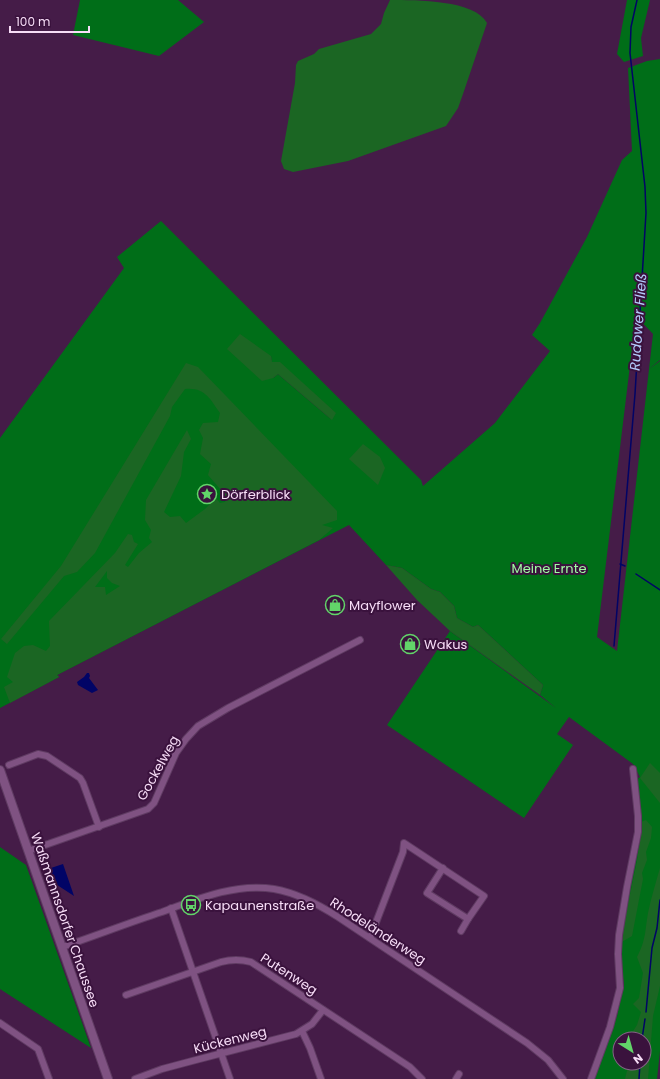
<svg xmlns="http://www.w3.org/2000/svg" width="660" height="1079" font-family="Poppins,sans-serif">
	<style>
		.green { fill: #006e18; fill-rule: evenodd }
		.forest { fill: #1b6623; fill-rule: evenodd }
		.water { fill: #010466 }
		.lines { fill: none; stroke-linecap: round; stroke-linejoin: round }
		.stream { stroke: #010466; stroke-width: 1.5 }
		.minor-casing { stroke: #5f3b62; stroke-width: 8 }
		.tertiary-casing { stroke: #5f3b62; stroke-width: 10 }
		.minor { stroke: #7f5282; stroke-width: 6 }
		.tertiary { stroke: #7f5282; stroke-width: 8 }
		.labels { text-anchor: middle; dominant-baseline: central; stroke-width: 4; stroke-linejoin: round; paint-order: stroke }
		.poi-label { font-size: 13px; fill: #f7ddf7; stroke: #3a123d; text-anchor: start }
		.park-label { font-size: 13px; fill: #a1fca3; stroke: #3a123d }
		.street-label { font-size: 13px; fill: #f7ddf7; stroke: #3a123d }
		.water-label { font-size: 14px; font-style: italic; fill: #b3cbfc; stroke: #3a123d }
	</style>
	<rect width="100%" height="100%" fill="#451c48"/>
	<g class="green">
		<path d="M 80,0 L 178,0 L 204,22 L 159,56 L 73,35 Z"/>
		<path d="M 627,0 L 650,0 L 641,38 L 643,56 L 624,62 L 617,54 Z"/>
		<path d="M 660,59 L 660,360 L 649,369 L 660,361 L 660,1051 L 657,1079 L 593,1079 L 617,1016 L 624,984 L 619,951 L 629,886 L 640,843 L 641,827 L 635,780 L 640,777 L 633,764 L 569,717 L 557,734 L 573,745 L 524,818 L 387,725 L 450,631 L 556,708 L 540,695 L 543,685 L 478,625 L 473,627 L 457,618 L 454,606 L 440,592 L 431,589 L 402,568 L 386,565 L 349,525 L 57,675 L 59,677 L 0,708 L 0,438 L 124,268 L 117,257 L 161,221 L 421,480 L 423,486 L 495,423 L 550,351 L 532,335 L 540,323 L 587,237 L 622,160 L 632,151 L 628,68 L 647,61 ZM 636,316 L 653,334 L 617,651 L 597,637 ZM 271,356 L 272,362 L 332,420 L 278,374 L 273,378 ZM 620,1039 L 644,1039 L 644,1063 L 620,1063 Z"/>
		<path d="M 0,847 L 26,865 L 91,1048 L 0,989 Z"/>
	</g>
	<g class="forest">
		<path d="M 390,0 C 417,0 475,0 487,23 L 463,94 L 458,108 L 446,126 L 348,161 L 293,172 L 284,169 L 281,161 L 295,83 L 296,65 L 298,61 L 314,54 L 319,49 L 371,34 L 381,24 L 384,13 Z"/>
		<path d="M 240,334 L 271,356 L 272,362 L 280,362 L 336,413 L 332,420 L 278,374 L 273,378 L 262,381 L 227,349 Z"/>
		<path d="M 186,363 L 198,367 L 337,511 L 337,520 L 322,525 L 333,528 L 319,540 L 57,675 L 59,677 L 10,703 L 4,687 L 13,682 L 7,677 L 15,653 L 24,646 L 33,645 L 46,651 L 50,646 L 49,621 L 115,553 L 128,534 L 132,535 L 134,542 L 138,544 L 125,565 L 128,567 L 139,553 L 152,542 L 149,538 L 151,530 L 145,520 L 146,500 L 187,430 L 191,439 L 184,452 L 181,476 L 164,512 L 170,517 L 180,516 L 186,523 L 205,509 L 216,498 L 220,503 L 225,502 L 227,497 L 208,475 L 211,464 L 200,454 L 203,438 L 199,430 L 203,423 L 218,422 L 220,413 C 210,399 205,387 185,389 L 172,407 L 170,416 L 95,553 L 77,572 L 64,576 L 7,644 L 1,639 L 61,566 ZM 107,571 L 107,578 L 112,583 L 120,586 L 106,595 L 105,587 L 95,587 Z"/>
		<path d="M 363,444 L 380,457 L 385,468 L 378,485 L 349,459 Z"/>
		<path d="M 386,565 L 402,568 L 431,589 L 440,592 L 454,606 L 457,618 L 473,627 L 478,625 L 543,685 L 540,695 L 450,631 L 417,600 Z"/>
		<path d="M 650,763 L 660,773 L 660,803 L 640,778 Z"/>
		<path d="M 646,820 L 652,827 L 651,838 L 646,852 L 647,860 L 642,873 L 643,879 L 632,936 L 620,943 L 637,861 L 642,827 L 641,822 Z"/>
		<path d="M 660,868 L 660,986 L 653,1016 L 648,1079 L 625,1079 L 629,1063 L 644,1063 L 644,1039 L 630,1039 L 630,1036 L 637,1025 L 641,1012 L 633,1004 L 639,998 L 643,973 L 637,957 C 646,940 645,931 648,913 C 651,898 656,882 660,868 Z"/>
	</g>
	<g class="water">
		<path d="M 87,673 L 89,673 L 90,676 L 89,678 L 98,690 L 92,693 L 78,685 L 77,682 L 84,677 Z"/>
		<path d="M 63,864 L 74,896 L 48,879 L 45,870 Z"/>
	</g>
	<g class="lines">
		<g class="stream">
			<path d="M 620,564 L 625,566"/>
			<path d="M 636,574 L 660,590"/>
			<path d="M 614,646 L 635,394 L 646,213 L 645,187 L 630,53 L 631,27 L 637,0"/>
			<path d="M 646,1012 L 652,948 L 657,928 L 660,900"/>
			<path d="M 642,1039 L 645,1019"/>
			<path d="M 639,1079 L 640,1063"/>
		</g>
		<defs>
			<g id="minor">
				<path d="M 9,765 L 38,754 L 47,756 L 80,778 L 83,783 L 99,827"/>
				<path d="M 28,851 L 148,809 L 154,803 L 176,753 L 186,739 L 198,726 L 228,708 L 360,640"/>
				<path d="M 171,908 L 230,1079"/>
				<path d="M 461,931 L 468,919"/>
				<path d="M 370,938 L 403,852 L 404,843 L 484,896 L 468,919 L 427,893 L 443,868"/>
				<path d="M 62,947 C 95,936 128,923 162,912 C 197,899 236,883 274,889 C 297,893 318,904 338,917 L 527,1043 L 548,1060 L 563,1079"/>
				<path d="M 126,995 L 221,962 C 232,959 240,959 251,962 L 410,1067 L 422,1079"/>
				<path d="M 0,1023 L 38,1049 L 49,1079"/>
				<path d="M 302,1031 L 310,1048 L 321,1079"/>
				<path d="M 135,1079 L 162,1069 L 192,1061 L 296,1034 L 312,1024 L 323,1010"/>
				<path d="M 456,1079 L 459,1074"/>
				<path d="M 591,1079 L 610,1027 L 620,988 L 618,954 L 619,935 L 627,887 L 638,832 L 638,816 L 633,769"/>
			</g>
			<path id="tertiary" d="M 0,770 L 108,1079"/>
		</defs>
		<use href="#minor" class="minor-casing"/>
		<use href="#tertiary" class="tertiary-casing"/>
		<use href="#minor" class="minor"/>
		<use href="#tertiary" class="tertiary"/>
	</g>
	<defs>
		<symbol id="sight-ring" viewBox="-11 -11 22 22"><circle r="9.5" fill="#3a123d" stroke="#62d469" stroke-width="1.5"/><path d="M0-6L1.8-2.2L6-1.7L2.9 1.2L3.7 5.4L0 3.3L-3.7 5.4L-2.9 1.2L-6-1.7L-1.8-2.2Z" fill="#62d469"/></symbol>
		<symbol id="shop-ring" viewBox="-11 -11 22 22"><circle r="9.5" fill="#3a123d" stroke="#62d469" stroke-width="1.5"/><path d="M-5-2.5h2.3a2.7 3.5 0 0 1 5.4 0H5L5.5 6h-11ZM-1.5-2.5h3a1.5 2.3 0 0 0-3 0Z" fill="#62d469"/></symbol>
		<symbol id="bus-ring" viewBox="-11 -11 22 22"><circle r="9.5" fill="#3a123d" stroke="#62d469" stroke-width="1.5"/><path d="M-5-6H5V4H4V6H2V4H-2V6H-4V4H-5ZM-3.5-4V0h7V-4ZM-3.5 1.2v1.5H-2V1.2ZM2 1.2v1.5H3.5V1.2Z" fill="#62d469"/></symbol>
	</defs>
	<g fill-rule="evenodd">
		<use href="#sight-ring" x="196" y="483" width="22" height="22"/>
		<use href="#shop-ring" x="324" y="594" width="22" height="22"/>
		<use href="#shop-ring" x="399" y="633" width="22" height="22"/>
		<use href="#bus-ring" x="180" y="894" width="22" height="22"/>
	</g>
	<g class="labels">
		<g class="poi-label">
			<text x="221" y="494">Dörferblick</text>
			<text x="349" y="605">Mayflower</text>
			<text x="424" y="644">Wakus</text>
			<text x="205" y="905">Kapaunenstraße</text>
		</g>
		<g class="park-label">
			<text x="549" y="568">Meine Ernte</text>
		</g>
		<g class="street-label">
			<text transform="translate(158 768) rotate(-61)">Gockelweg</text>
			<text transform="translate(65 920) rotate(71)">Waßmannsdorfer Chaussee</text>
			<text transform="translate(378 931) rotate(33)">Rhodeländerweg</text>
			<text transform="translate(289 974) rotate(33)">Putenweg</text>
			<text transform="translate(230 1040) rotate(-14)">Kückenweg</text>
		</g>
		<g class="water-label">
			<text transform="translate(638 322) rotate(-86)">Rudower Fließ</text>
		</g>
	</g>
	<g transform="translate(632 1051) rotate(143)"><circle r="19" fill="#3a123d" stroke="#866387"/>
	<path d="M0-3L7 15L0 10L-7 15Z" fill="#62d469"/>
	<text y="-6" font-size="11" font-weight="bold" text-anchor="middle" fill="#f7ddf7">N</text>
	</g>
	<path d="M10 26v6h79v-6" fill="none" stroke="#f7ddf7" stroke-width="2"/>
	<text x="16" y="26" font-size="12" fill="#f7ddf7" stroke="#3a123d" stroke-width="3" paint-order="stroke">100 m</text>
</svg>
